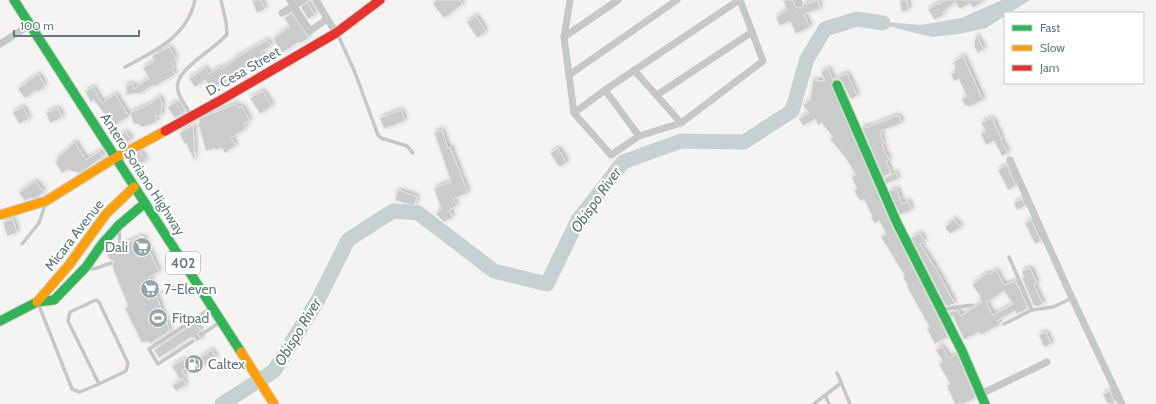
<svg xmlns="http://www.w3.org/2000/svg" width="1156" height="404" font-family="Cabin,sans-serif">
	<style>
		.water { fill: #c6d2d1 }
		.lines { fill: none; stroke-linecap: round; stroke-linejoin: round }
		.river { stroke: #c6d2d1; stroke-width: 15 }
		.building { fill: #cacccb; stroke: #e4e4e3; fill-rule: evenodd; filter: url(#shadow) }
		.fast-casing { stroke: #cfd1d0; stroke-width: 11 }
		.slow-casing { stroke: #cfd1d0; stroke-width: 11 }
		.jam-casing { stroke: #cfd1d0; stroke-width: 11 }
		.path { stroke: #c5c6c6; stroke-width: 1.5; stroke-dasharray: 2 2; stroke-linecap: butt }
		.lane { stroke: #c5c8c8; stroke-width: 3.5 }
		.street { stroke: #c5c8c8; stroke-width: 7 }
		.fast { stroke: #30b455; stroke-width: 9 }
		.slow { stroke: #ff9f0a; stroke-width: 9 }
		.jam { stroke: #e5322d; stroke-width: 9 }
		.labels { text-anchor: middle; dominant-baseline: central; stroke-width: 4; stroke-linejoin: round; paint-order: stroke }
		.shield { fill: #fff; stroke: #90a3a4; stroke-width: 1 }
		.shield-label { font-size: 13px; font-weight: bold; fill: #617b7d }
		.street-label { font-size: 14px; fill: #617b7d; stroke: #fff }
		.poi-label { font-size: 14px; fill: #617b7d; stroke: #fff; text-anchor: start }
		.water-label { font-size: 15px; font-style: italic; fill: #5c7875; stroke: #fff }
	</style>
	<defs>
		<filter id="shadow"><feDropShadow dx="2" dy="-2" stdDeviation="2" flood-color="#0004"/></filter>
	</defs>
	<rect width="100%" height="100%" fill="#f5f4f3"/>
	<path class="water" d="M 1002,0 L 1030,0 L 1009,13 L 1005,13 L 1005,16 L 986,28 L 959,34 L 932,37 L 864,20 L 921,25 L 961,18 Z"/>
	<g class="lines">
		<path class="river" d="M 222,404 L 274,371 L 319,298 L 348,240 L 393,211 L 418,213 L 494,271 L 547,284 L 578,220 L 623,162 L 681,141 L 744,142 L 792,111 L 807,59 L 825,29 L 857,19 L 883,23"/>
	</g>
	<g class="building">
		<path d="M 252,0 L 261,0 L 265,9 L 257,13 Z"/>
		<path d="M 437,0 L 460,0 L 463,4 L 444,18 L 433,4 Z"/>
		<path d="M 783,0 L 793,0 L 795,6 L 798,8 L 801,8 L 804,5 L 818,0 L 820,9 L 804,14 L 810,27 L 796,34 L 790,21 L 780,26 L 776,17 L 787,10 Z"/>
		<path d="M 900,0 L 907,0 L 909,10 L 902,12 Z"/>
		<path d="M 945,0 L 985,0 L 973,8 L 970,3 L 960,9 L 955,2 L 943,12 L 944,14 L 935,20 L 928,10 L 937,4 L 938,5 Z"/>
		<path d="M 307,2 L 315,15 L 308,19 L 301,7 Z"/>
		<path d="M 292,13 L 309,38 L 300,43 L 299,42 L 282,53 L 273,39 L 290,27 L 284,18 Z"/>
		<path d="M 476,16 L 486,32 L 477,38 L 467,22 Z"/>
		<path d="M 976,35 L 984,49 L 978,53 L 974,46 Z"/>
		<path d="M 267,40 L 271,46 L 261,52 L 264,58 L 236,74 L 225,83 L 224,81 L 214,89 L 212,86 L 210,87 L 205,80 L 195,87 L 189,79 L 205,68 L 209,74 L 220,67 L 221,69 L 235,60 L 234,59 Z"/>
		<path d="M 169,47 L 176,59 L 171,62 L 174,67 L 172,69 L 175,75 L 153,87 L 153,85 L 141,93 L 124,95 L 127,93 L 126,85 L 133,84 L 134,89 L 149,78 L 143,68 L 154,61 L 152,56 Z"/>
		<path d="M 963,56 L 983,100 L 968,107 L 967,105 L 965,106 L 962,99 L 967,97 L 959,79 L 954,81 L 951,74 L 955,72 L 954,69 L 956,68 L 953,63 Z"/>
		<path d="M 828,68 L 833,80 L 847,73 L 857,96 L 851,99 L 841,80 L 835,79 L 832,82 L 832,87 L 892,226 L 948,337 L 935,344 L 927,329 L 930,328 L 907,287 L 908,286 L 903,277 L 905,276 L 881,237 L 886,234 L 879,220 L 875,224 L 871,217 L 872,216 L 864,199 L 860,201 L 854,191 L 857,189 L 852,177 L 856,175 L 847,160 L 830,139 L 833,137 L 822,123 L 818,125 L 815,119 L 803,126 L 799,119 L 809,113 L 803,105 L 810,100 L 813,80 L 825,81 L 821,72 Z"/>
		<path d="M 38,74 L 45,85 L 39,92 L 37,90 L 25,98 L 18,89 Z"/>
		<path d="M 93,87 L 102,103 L 115,94 L 129,116 L 108,130 L 104,124 L 107,122 L 103,118 L 106,116 L 94,100 L 91,102 L 85,92 Z"/>
		<path d="M 263,91 L 272,106 L 260,114 L 250,98 Z"/>
		<path d="M 159,96 L 162,103 L 161,116 L 155,115 L 157,122 L 142,127 L 138,124 L 134,124 L 130,113 L 152,103 Z"/>
		<path d="M 175,102 L 183,114 L 175,118 L 168,108 Z"/>
		<path d="M 236,104 L 238,108 L 242,106 L 250,121 L 244,124 L 246,128 L 231,138 L 236,145 L 225,153 L 222,148 L 215,150 L 215,148 L 206,151 L 198,123 L 200,122 L 198,119 Z"/>
		<path d="M 23,107 L 29,119 L 19,124 L 13,112 Z"/>
		<path d="M 58,108 L 62,118 L 50,123 L 46,113 Z"/>
		<path d="M 401,110 L 405,121 L 384,129 L 380,118 Z"/>
		<path d="M 899,116 L 902,123 L 881,131 L 882,133 L 880,134 L 884,144 L 882,145 L 889,160 L 886,161 L 891,173 L 883,177 L 862,127 L 865,126 L 866,128 L 885,120 L 885,121 L 893,117 Z"/>
		<path d="M 992,118 L 1002,140 L 1001,140 L 1008,153 L 1002,156 L 994,141 L 986,145 L 981,134 L 986,131 L 981,123 Z"/>
		<path d="M 193,125 L 195,161 L 188,148 L 187,143 L 185,144 L 180,135 L 180,133 Z"/>
		<path d="M 442,130 L 448,148 L 450,147 L 468,193 L 453,199 L 457,206 L 449,210 L 453,217 L 444,222 L 436,214 L 441,209 L 434,188 L 451,182 L 434,132 Z"/>
		<path d="M 126,132 L 131,140 L 119,147 L 114,139 Z"/>
		<path d="M 75,142 L 86,160 L 99,151 L 103,157 L 80,173 L 71,171 L 69,169 L 62,173 L 55,162 L 58,160 L 57,158 L 69,148 L 69,147 Z"/>
		<path d="M 558,148 L 567,163 L 559,167 L 550,153 Z"/>
		<path d="M 140,151 L 146,160 L 140,165 L 133,155 Z"/>
		<path d="M 1007,165 L 1016,186 L 1008,190 L 998,170 Z"/>
		<path d="M 896,173 L 898,179 L 886,184 L 884,178 Z"/>
		<path d="M 35,181 L 44,192 L 36,198 L 32,199 L 31,197 L 25,201 L 19,193 Z"/>
		<path d="M 897,189 L 902,204 L 908,201 L 912,210 L 900,215 L 889,191 Z"/>
		<path d="M 398,190 L 417,197 L 414,206 L 395,200 Z"/>
		<path d="M 1022,199 L 1025,206 L 1017,210 L 1014,203 Z"/>
		<path d="M 13,219 L 17,233 L 7,236 L 3,222 Z"/>
		<path d="M 954,219 L 961,227 L 950,234 L 945,227 Z"/>
		<path d="M 1031,220 L 1041,241 L 1035,244 L 1025,223 Z"/>
		<path d="M 920,233 L 925,241 L 920,244 L 936,269 L 955,304 L 946,306 L 911,238 Z"/>
		<path d="M 143,236 L 159,272 L 149,277 L 170,331 L 150,344 L 148,341 L 142,343 L 125,309 L 128,306 L 112,266 L 114,262 L 113,260 L 110,260 L 106,252 L 117,247 L 119,249 L 121,249 L 123,244 Z"/>
		<path d="M 1030,268 L 1037,283 L 1034,285 L 1043,304 L 1038,306 L 1034,306 L 1022,278 L 1024,277 L 1022,271 Z"/>
		<path d="M 996,270 L 1004,285 L 1016,281 L 1028,308 L 1017,314 L 1015,311 L 997,321 L 999,325 L 981,335 L 979,332 L 964,340 L 953,316 L 951,317 L 949,312 L 958,310 L 961,316 L 982,302 L 979,298 L 981,297 L 972,285 L 987,273 L 988,275 ZM 1004,291 L 1013,304 L 993,315 L 986,303 Z"/>
		<path d="M 196,322 L 201,331 L 198,333 L 198,336 L 202,338 L 196,342 L 195,339 L 191,337 L 159,358 L 154,350 Z"/>
		<path d="M 1046,332 L 1051,344 L 1044,347 L 1039,335 Z"/>
		<path d="M 942,346 L 949,358 L 957,354 L 976,398 L 963,404 L 955,404 L 947,386 L 950,384 L 939,364 L 943,362 L 936,350 Z"/>
		<path d="M 212,350 L 216,358 L 202,367 L 198,359 Z"/>
		<path d="M 184,359 L 188,367 L 182,370 L 185,376 L 180,380 L 172,366 Z"/>
		<path d="M 183,379 L 186,385 L 176,391 L 172,386 Z"/>
		<path d="M 1110,391 L 1115,404 L 1109,404 L 1106,401 L 1103,394 Z"/>
	</g>
	<g class="lines">
		<defs>
			<g id="fast">
				<path d="M 14,0 L 241,352"/>
				<path d="M 837,85 L 897,223 L 962,351 L 985,404"/>
				<path d="M 0,321 L 37,302 L 54,300 L 86,267 L 102,244 L 119,225 L 145,203"/>
			</g>
			<g id="slow">
				<path d="M 0,215 L 46,201 L 115,158 L 165,131"/>
				<path d="M 37,302 L 69,265 L 106,214 L 134,187"/>
				<path d="M 241,352 L 274,404"/>
			</g>
			<path id="jam" d="M 165,131 L 221,100 L 336,33 L 380,0"/>
		</defs>
		<use href="#fast" class="fast-casing"/>
		<use href="#slow" class="slow-casing"/>
		<use href="#jam" class="jam-casing"/>
		<path class="path" d="M 158,294 L 178,284"/>
		<g class="lane">
			<path d="M 337,33 L 354,70 L 378,135 L 381,138 L 407,146 L 413,153"/>
			<path d="M 125,67 C 155,51 187,37 195,0"/>
			<path d="M 191,115 C 187,108 180,99 178,91 C 171,70 217,49 227,34 L 226,22 L 221,0"/>
			<path d="M 119,228 L 120,246"/>
			<path d="M 22,244 L 39,223 L 46,202"/>
			<path d="M 1009,257 L 1032,310"/>
			<path d="M 87,267 L 94,269 L 111,263"/>
			<path d="M 38,303 L 72,389 L 80,392 L 99,384 L 126,371 L 128,363 L 99,302 L 96,300 L 70,312 L 68,321 L 99,384"/>
			<path d="M 942,310 C 952,307 962,307 972,305"/>
			<path d="M 1004,324 L 1032,310 L 1053,307 L 1072,298"/>
			<path d="M 201,335 L 220,322"/>
			<path d="M 193,341 L 158,364 L 149,349 L 211,308"/>
			<path d="M 837,373 L 850,404"/>
			<path d="M 825,395 L 829,404"/>
			<path d="M 814,404 L 841,383"/>
		</g>
		<g class="street">
			<path d="M 290,0 L 310,31 L 327,19"/>
			<path d="M 316,0 L 336,33"/>
			<path d="M 570,0 L 564,37 L 574,113 L 611,155 L 639,136 L 681,123 L 634,70"/>
			<path d="M 798,0 L 799,3"/>
			<path d="M 282,13 L 303,0"/>
			<path d="M 564,37 L 618,0"/>
			<path d="M 0,44 L 30,25"/>
			<path d="M 569,75 L 677,0"/>
			<path d="M 605,90 L 739,0"/>
			<path d="M 657,95 L 752,32"/>
			<path d="M 574,113 L 605,90 L 639,136"/>
			<path d="M 681,123 L 763,61 L 740,0"/>
			<path d="M 1010,160 L 1072,298 L 1122,404"/>
			<path d="M 981,394 L 1047,362"/>
		</g>
		<use href="#fast" class="fast"/>
		<use href="#slow" class="slow"/>
		<use href="#jam" class="jam"/>
	</g>
	<defs>
		<symbol id="supermarket-disc" viewBox="-11 -11 22 22"><circle r="9.5" fill="#95a5a6" stroke="#fff"/><path d="M-6-5.5h2.5l.6 2H6L4.5 2H-2.5L-4.4-4H-6ZM-1.5 3.2a1.3 1.3 0 1 0 .1 0ZM3 3.2a1.3 1.3 0 1 0 .1 0Z" fill="#fff"/></symbol>
		<symbol id="stadium-disc" viewBox="-11 -11 22 22"><circle r="9.5" fill="#95a5a6" stroke="#fff"/><path d="M0-5a6.5 5 0 1 0 0 10a6.5 5 0 1 0 0-10ZM-3.5-1.8h7v3.6h-7Z" fill="#fff"/></symbol>
		<symbol id="fuel-disc" viewBox="-11 -11 22 22"><circle r="9.5" fill="#95a5a6" stroke="#fff"/><path d="M-5.5-6h7V0h2V4h1.3V-2.5L3-4.5l.8-.8L6-3V5H2.5V1h-1V6h-7ZM-4.2-4.7v3.2H.2V-4.7Z" fill="#fff"/></symbol>
	</defs>
	<g fill-rule="evenodd">
		<use href="#supermarket-disc" x="131" y="236" width="22" height="22"/>
		<use href="#supermarket-disc" x="139" y="278" width="22" height="22"/>
		<use href="#stadium-disc" x="147" y="307" width="22" height="22"/>
		<use href="#fuel-disc" x="183" y="353" width="22" height="22"/>
	</g>
	<g class="labels">
		<rect class="shield" x="166" y="252" width="34" height="22" rx="3"/>
		<g class="shield-label">
			<text x="183" y="263">402</text>
		</g>
		<g class="street-label">
			<text transform="translate(243 71) rotate(-30)">D. Cesa Street</text>
			<text transform="translate(143 174) rotate(57)">Antero Soriano Highway</text>
			<text transform="translate(74 235) rotate(-52)">Micara Avenue</text>
		</g>
		<g class="poi-label">
			<text x="128" y="247" text-anchor="end">Dali</text>
			<text x="164" y="289">7-Eleven</text>
			<text x="172" y="318">Fitpad</text>
			<text x="208" y="364">Caltex</text>
		</g>
		<g class="water-label">
			<text transform="translate(596 200) rotate(-55)">Obispo River</text>
			<text transform="translate(298 332) rotate(-59)">Obispo River</text>
		</g>
	</g>
	<rect x="1004" y="12" width="140" height="72" fill="#ffffff" stroke="#c0cacb"/>
	<rect x="1012" y="25" width="20" height="6" fill="#30b455" stroke="#c0cacb"/>
	<text x="1040" y="32" font-size="12" fill="#617b7d">Fast</text>
	<rect x="1012" y="45" width="20" height="6" fill="#ff9f0a" stroke="#c0cacb"/>
	<text x="1040" y="52" font-size="12" fill="#617b7d">Slow</text>
	<rect x="1012" y="65" width="20" height="6" fill="#e5322d" stroke="#c0cacb"/>
	<text x="1040" y="72" font-size="12" fill="#617b7d">Jam</text>
	<path d="M14 30v6h125v-6" fill="none" stroke="#617b7d" stroke-width="2"/>
	<text x="20" y="30" font-size="12" fill="#617b7d" stroke="#ffffff" stroke-width="3" paint-order="stroke">100 m</text>
</svg>
